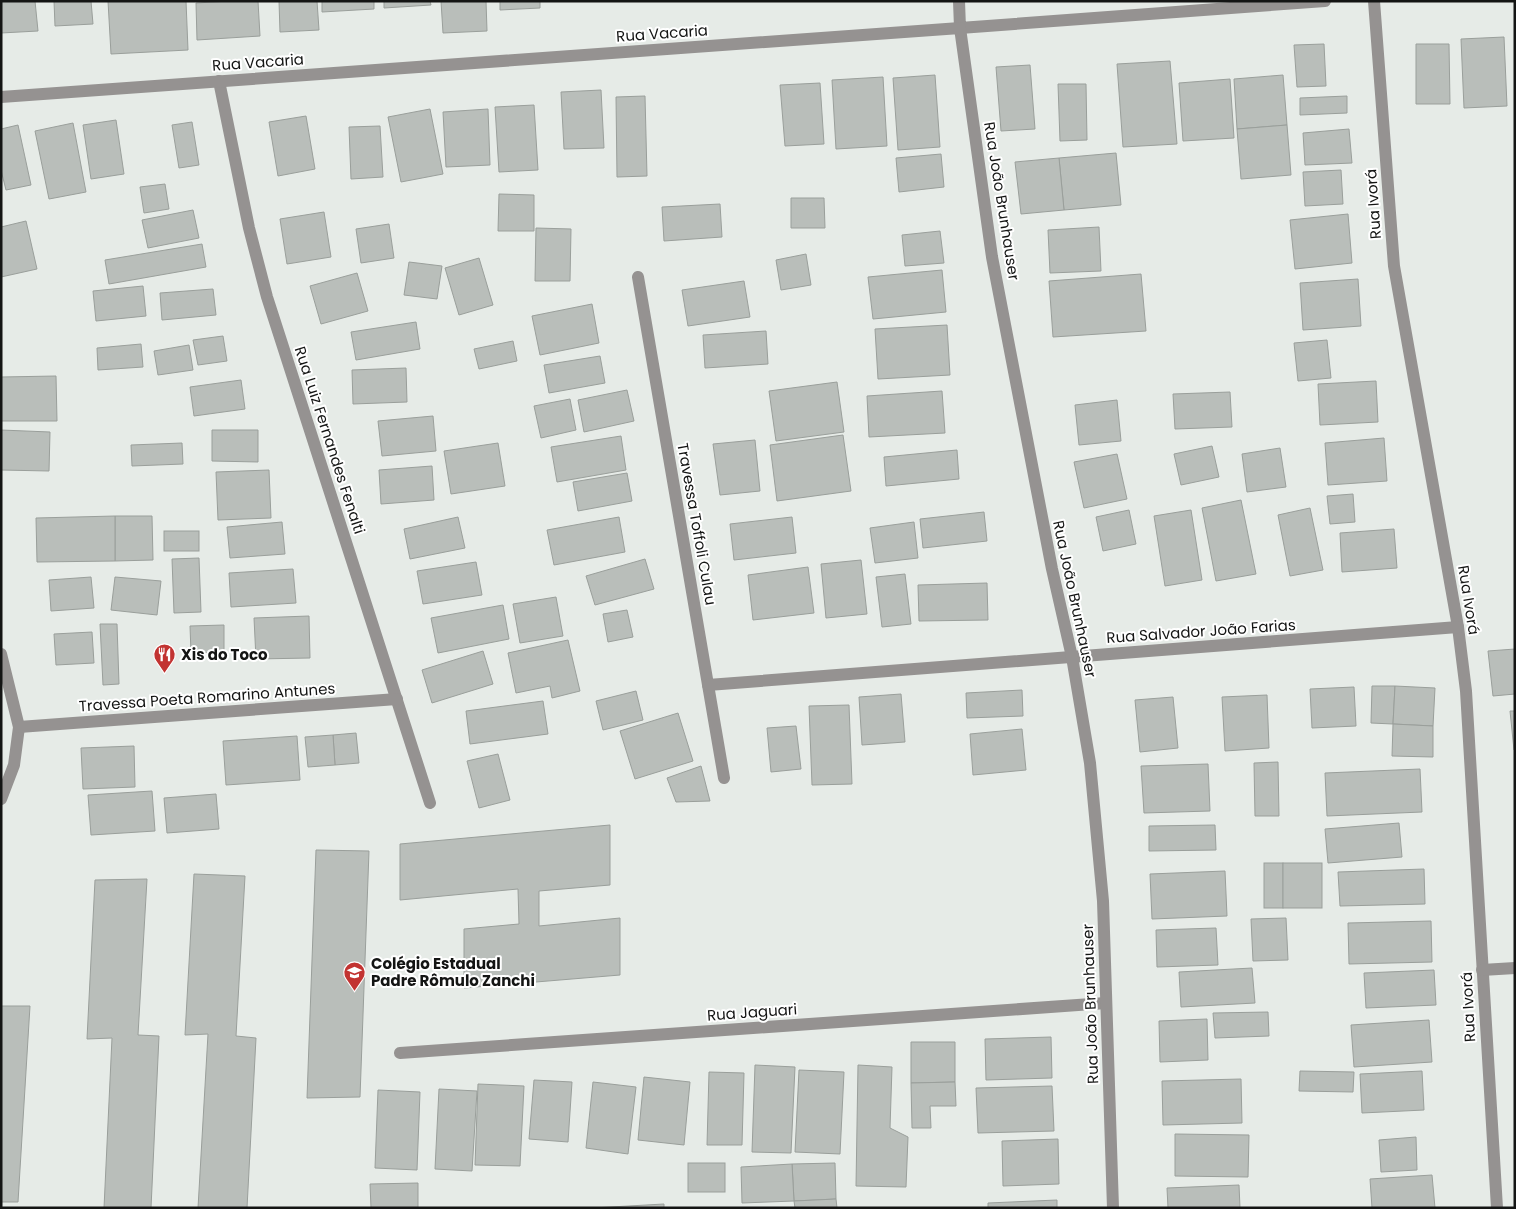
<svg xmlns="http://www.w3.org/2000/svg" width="1516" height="1209" font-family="Poppins,sans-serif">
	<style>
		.building { fill: #b9beba; stroke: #9a9f9b }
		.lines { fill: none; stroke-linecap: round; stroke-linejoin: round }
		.minor { stroke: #959291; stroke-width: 12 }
		.tertiary { stroke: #959291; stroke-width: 12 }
		.labels { text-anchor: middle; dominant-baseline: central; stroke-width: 4; stroke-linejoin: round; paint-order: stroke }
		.street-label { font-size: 15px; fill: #141514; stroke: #fff }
		.poi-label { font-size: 15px; font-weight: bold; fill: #141514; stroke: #fff; text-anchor: start }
	</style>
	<rect width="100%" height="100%" fill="#e6ebe7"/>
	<g class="building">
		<path d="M 1,1 L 35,1 L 38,31 L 1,33 Z"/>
		<path d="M 54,1 L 91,1 L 93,24 L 55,26 Z"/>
		<path d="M 108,1 L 186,1 L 188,50 L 111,54 Z"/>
		<path d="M 230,1 L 258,1 L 260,36 L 197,40 L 196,3 Z"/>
		<path d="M 279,1 L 317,1 L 319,30 L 280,32 Z"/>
		<path d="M 322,1 L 374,1 L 374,9 L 322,12 Z"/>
		<path d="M 384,1 L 430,1 L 431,5 L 384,8 Z"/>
		<path d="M 441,1 L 486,1 L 487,31 L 443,33 Z"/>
		<path d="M 500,1 L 540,1 L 540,8 L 500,10 Z"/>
		<path d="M 1504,37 L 1507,106 L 1464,108 L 1461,39 Z"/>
		<path d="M 1324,44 L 1326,86 L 1297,87 L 1294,45 Z"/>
		<path d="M 1416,44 L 1449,44 L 1450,104 L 1416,104 Z"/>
		<path d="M 1170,61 L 1177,144 L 1123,147 L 1117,64 Z"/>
		<path d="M 1030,65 L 1035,129 L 1001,131 L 996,67 Z"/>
		<path d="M 935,75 L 940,147 L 898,150 L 893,78 Z"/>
		<path d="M 1283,75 L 1287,125 L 1237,129 L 1234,79 Z"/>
		<path d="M 883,77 L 887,146 L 836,149 L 832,80 Z"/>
		<path d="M 1230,79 L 1234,138 L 1183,141 L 1179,83 Z"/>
		<path d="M 820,83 L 824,144 L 785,146 L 780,85 Z"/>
		<path d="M 1058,84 L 1086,84 L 1087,140 L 1060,141 Z"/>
		<path d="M 601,90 L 604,148 L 564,149 L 561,92 Z"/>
		<path d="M 645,96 L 647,176 L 617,177 L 616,97 Z"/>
		<path d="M 1347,96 L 1347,113 L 1300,115 L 1300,98 Z"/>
		<path d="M 534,105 L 538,170 L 499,172 L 495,107 Z"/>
		<path d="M 430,109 L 443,174 L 401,182 L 388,117 Z"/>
		<path d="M 488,109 L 490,165 L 446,167 L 443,112 Z"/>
		<path d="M 306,116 L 315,169 L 278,176 L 269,122 Z"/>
		<path d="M 116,120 L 124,174 L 91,179 L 83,125 Z"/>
		<path d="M 192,122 L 199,165 L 179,168 L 172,125 Z"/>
		<path d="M 73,123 L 86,192 L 49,199 L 35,131 Z"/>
		<path d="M 18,125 L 31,185 L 6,190 L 1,170 L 1,129 Z"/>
		<path d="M 1287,125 L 1291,175 L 1241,179 L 1237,129 Z"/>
		<path d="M 380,126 L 383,177 L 351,179 L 349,127 Z"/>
		<path d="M 1349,129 L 1352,163 L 1305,165 L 1303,133 Z"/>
		<path d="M 1116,153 L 1121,205 L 1064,210 L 1059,158 Z"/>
		<path d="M 941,154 L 944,187 L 899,192 L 896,158 Z"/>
		<path d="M 1059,158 L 1064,210 L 1021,214 L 1015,162 Z"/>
		<path d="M 1341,170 L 1343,204 L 1305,206 L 1303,172 Z"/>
		<path d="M 165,184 L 169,209 L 144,213 L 140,187 Z"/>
		<path d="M 499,194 L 534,195 L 534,231 L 498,231 Z"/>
		<path d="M 791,198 L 824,198 L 825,228 L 791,228 Z"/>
		<path d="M 720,204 L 722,237 L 664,241 L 662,207 Z"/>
		<path d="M 193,210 L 199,238 L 148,248 L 142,220 Z"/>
		<path d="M 324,212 L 331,257 L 287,264 L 280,219 Z"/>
		<path d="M 1348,214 L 1352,263 L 1295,269 L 1290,220 Z"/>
		<path d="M 26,221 L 37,269 L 1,277 L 1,227 Z"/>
		<path d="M 389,224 L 394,258 L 361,263 L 356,229 Z"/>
		<path d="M 1099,227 L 1101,271 L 1050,273 L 1048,230 Z"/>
		<path d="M 536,228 L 571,229 L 570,281 L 535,281 Z"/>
		<path d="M 940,231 L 944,263 L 905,266 L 902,235 Z"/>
		<path d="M 202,244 L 206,267 L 109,284 L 105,260 Z"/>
		<path d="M 806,254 L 811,285 L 781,290 L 776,260 Z"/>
		<path d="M 479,258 L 493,305 L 459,315 L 445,268 Z"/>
		<path d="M 409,262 L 442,266 L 437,299 L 404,295 Z"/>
		<path d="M 942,270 L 946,312 L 873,319 L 868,277 Z"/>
		<path d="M 357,273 L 368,311 L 321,324 L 310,286 Z"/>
		<path d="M 1141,274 L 1146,331 L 1053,337 L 1049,281 Z"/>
		<path d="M 1358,279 L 1361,326 L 1303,330 L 1300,283 Z"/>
		<path d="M 744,281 L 750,317 L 688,326 L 682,290 Z"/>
		<path d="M 143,286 L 146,316 L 96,321 L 93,291 Z"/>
		<path d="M 213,289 L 216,315 L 162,320 L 160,293 Z"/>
		<path d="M 592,304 L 599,343 L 540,355 L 532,316 Z"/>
		<path d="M 416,322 L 420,349 L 356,360 L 351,332 Z"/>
		<path d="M 947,325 L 950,375 L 878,379 L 875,329 Z"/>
		<path d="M 766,331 L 768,364 L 705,368 L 703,335 Z"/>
		<path d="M 223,336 L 227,361 L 198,365 L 193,340 Z"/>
		<path d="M 1327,340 L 1331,378 L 1298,381 L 1294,343 Z"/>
		<path d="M 513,341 L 517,361 L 479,369 L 474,349 Z"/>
		<path d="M 141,344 L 143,367 L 98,370 L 97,348 Z"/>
		<path d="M 189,345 L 193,370 L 158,375 L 154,351 Z"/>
		<path d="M 600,356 L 605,383 L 549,393 L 544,365 Z"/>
		<path d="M 406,368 L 407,402 L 353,404 L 352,370 Z"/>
		<path d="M 56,376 L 57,421 L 1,421 L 1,377 Z"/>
		<path d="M 241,380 L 245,409 L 194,416 L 190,387 Z"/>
		<path d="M 1376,381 L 1378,422 L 1320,425 L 1318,384 Z"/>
		<path d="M 837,382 L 844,432 L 776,441 L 769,391 Z"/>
		<path d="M 627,390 L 634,421 L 584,432 L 578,400 Z"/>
		<path d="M 942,391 L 945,433 L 869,437 L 867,396 Z"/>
		<path d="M 1230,392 L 1232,427 L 1175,429 L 1173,394 Z"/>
		<path d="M 570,399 L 576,430 L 541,438 L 534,406 Z"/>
		<path d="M 1117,400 L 1121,441 L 1079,445 L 1075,405 Z"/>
		<path d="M 433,416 L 436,451 L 382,456 L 378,421 Z"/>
		<path d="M 1,430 L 50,432 L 49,471 L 1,470 Z"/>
		<path d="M 212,430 L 258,430 L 258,462 L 212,461 Z"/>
		<path d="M 843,435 L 851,491 L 777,501 L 770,445 Z"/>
		<path d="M 621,436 L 626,470 L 557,482 L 551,447 Z"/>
		<path d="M 1384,438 L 1387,481 L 1328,485 L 1325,443 Z"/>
		<path d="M 755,440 L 760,491 L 720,495 L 713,444 Z"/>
		<path d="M 182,443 L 183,464 L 132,466 L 131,445 Z"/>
		<path d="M 498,443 L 505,486 L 451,494 L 444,451 Z"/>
		<path d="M 1212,446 L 1219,477 L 1181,485 L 1174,454 Z"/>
		<path d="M 1280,448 L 1286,487 L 1247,492 L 1242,454 Z"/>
		<path d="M 957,450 L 959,479 L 886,486 L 884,457 Z"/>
		<path d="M 1117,454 L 1127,499 L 1084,508 L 1074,462 Z"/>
		<path d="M 432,466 L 434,500 L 381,504 L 379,470 Z"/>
		<path d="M 269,470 L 271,518 L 218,520 L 216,472 Z"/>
		<path d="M 627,473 L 632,501 L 578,511 L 573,482 Z"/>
		<path d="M 1353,494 L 1355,522 L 1330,524 L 1327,496 Z"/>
		<path d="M 1241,500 L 1256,574 L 1216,581 L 1202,508 Z"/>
		<path d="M 1310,508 L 1323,570 L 1290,576 L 1278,515 Z"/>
		<path d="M 1129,510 L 1136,544 L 1103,551 L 1096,517 Z"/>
		<path d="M 1191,510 L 1202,580 L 1165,586 L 1154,516 Z"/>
		<path d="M 984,512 L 987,541 L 923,548 L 920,519 Z"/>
		<path d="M 115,516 L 152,516 L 153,560 L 115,561 Z"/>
		<path d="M 115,516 L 115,561 L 37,562 L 36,518 Z"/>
		<path d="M 458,517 L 465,548 L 410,559 L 404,529 Z"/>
		<path d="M 619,517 L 625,552 L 554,565 L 547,530 Z"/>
		<path d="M 792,517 L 796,553 L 734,560 L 730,524 Z"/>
		<path d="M 282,522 L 285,554 L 230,558 L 227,527 Z"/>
		<path d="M 914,522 L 918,558 L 875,563 L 870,528 Z"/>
		<path d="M 1394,529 L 1397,568 L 1342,572 L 1340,533 Z"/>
		<rect x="164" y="531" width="35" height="20"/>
		<path d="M 199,558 L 201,612 L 174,613 L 172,559 Z"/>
		<path d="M 645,559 L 654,589 L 595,605 L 586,576 Z"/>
		<path d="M 861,560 L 867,614 L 826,618 L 821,564 Z"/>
		<path d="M 476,562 L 482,595 L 423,604 L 417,571 Z"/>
		<path d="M 808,567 L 814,613 L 753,620 L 748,575 Z"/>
		<path d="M 293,569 L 296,603 L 231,607 L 229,573 Z"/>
		<path d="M 905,574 L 911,624 L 882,627 L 876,577 Z"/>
		<path d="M 91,577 L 94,608 L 51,611 L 49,580 Z"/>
		<path d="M 115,577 L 161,581 L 157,615 L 111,610 Z"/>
		<path d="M 987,583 L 988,620 L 919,621 L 918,585 Z"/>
		<path d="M 556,597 L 563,636 L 520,643 L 513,604 Z"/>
		<path d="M 503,605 L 509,639 L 438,653 L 431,618 Z"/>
		<path d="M 627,610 L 633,637 L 608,642 L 603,614 Z"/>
		<path d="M 309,616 L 310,658 L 256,659 L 254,618 Z"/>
		<path d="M 100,624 L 117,624 L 119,684 L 103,685 Z"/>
		<path d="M 224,625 L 224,652 L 191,653 L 190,626 Z"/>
		<path d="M 92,632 L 94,663 L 56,665 L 54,634 Z"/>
		<path d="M 568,640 L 580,691 L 552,698 L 550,686 L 516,693 L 508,653 Z"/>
		<path d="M 1515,649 L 1515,694 L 1493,696 L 1488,651 Z"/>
		<path d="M 483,651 L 493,684 L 432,703 L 422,670 Z"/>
		<path d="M 1372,686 L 1395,686 L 1393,724 L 1371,723 Z"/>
		<path d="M 1395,686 L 1435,688 L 1433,726 L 1393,724 Z"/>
		<path d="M 1354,687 L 1356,726 L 1312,728 L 1310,689 Z"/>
		<path d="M 1022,690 L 1023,716 L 967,718 L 966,693 Z"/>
		<path d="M 636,691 L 643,720 L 603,730 L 596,701 Z"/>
		<path d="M 901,694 L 905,742 L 862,745 L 859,697 Z"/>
		<path d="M 1267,695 L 1269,748 L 1225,751 L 1222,697 Z"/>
		<path d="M 1173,697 L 1178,748 L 1140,752 L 1135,700 Z"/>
		<path d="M 543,701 L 548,734 L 470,744 L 466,711 Z"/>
		<path d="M 849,705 L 852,784 L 812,785 L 809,706 Z"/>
		<path d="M 1510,711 L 1515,711 L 1515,750 L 1514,750 Z"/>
		<path d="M 678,713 L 693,761 L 635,779 L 620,731 Z"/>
		<path d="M 1393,724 L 1433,726 L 1433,757 L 1392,756 Z"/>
		<path d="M 796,726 L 801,769 L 771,772 L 767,728 Z"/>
		<path d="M 1022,729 L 1026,770 L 973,775 L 970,734 Z"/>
		<path d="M 356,733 L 359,763 L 335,765 L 333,735 Z"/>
		<path d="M 333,735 L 335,765 L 308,767 L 305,737 Z"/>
		<path d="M 297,736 L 300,780 L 226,785 L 223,741 Z"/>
		<path d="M 134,746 L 135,787 L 83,789 L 81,748 Z"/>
		<path d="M 498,754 L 510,800 L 479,808 L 467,761 Z"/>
		<path d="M 1278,762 L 1279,816 L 1255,816 L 1254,763 Z"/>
		<path d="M 1208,764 L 1210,811 L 1144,813 L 1141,766 Z"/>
		<path d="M 701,766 L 710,801 L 676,802 L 667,778 Z"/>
		<path d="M 1420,769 L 1422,812 L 1327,816 L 1325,773 Z"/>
		<path d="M 152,791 L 155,831 L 91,835 L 88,795 Z"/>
		<path d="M 216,794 L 219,829 L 167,833 L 164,798 Z"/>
		<path d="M 1399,823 L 1402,857 L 1328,863 L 1325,829 Z"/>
		<path d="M 610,825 L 610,885 L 539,891 L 539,926 L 620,918 L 620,975 L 464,988 L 464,929 L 519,924 L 518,889 L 400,900 L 400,844 Z"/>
		<path d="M 1215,825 L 1216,850 L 1149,851 L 1149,826 Z"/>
		<path d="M 316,850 L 369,851 L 360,1097 L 307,1098 Z"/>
		<rect x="1264" y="863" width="19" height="45"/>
		<rect x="1283" y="863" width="39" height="45"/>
		<path d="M 1424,869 L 1425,904 L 1340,906 L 1338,872 Z"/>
		<path d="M 1225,871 L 1227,916 L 1152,919 L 1150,874 Z"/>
		<path d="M 194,874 L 245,876 L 236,1036 L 256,1038 L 247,1208 L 198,1208 L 208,1034 L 185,1035 Z"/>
		<path d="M 147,879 L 138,1035 L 159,1036 L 151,1208 L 104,1208 L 112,1038 L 87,1039 L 95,880 Z"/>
		<path d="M 1286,918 L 1288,960 L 1253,961 L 1251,919 Z"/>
		<path d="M 1431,921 L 1432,962 L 1349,964 L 1348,923 Z"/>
		<path d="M 1216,928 L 1218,965 L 1157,967 L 1156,930 Z"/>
		<path d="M 1252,968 L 1255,1003 L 1181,1007 L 1179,972 Z"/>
		<path d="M 1434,970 L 1436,1005 L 1366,1008 L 1364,973 Z"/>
		<path d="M 1,1006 L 30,1006 L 18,1202 L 1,1202 Z"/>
		<path d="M 1268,1012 L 1269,1036 L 1215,1038 L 1213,1013 Z"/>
		<path d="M 1207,1019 L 1208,1060 L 1160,1062 L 1159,1021 Z"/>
		<path d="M 1429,1020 L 1432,1062 L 1354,1067 L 1351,1025 Z"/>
		<path d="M 1051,1037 L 1052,1078 L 986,1080 L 985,1039 Z"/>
		<path d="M 911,1042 L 955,1042 L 955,1082 L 911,1083 Z"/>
		<path d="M 755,1065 L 795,1067 L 791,1153 L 752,1152 Z"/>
		<path d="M 858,1065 L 892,1067 L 890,1128 L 908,1137 L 906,1187 L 856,1186 Z"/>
		<path d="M 799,1070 L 844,1072 L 840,1154 L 795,1152 Z"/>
		<path d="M 1300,1071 L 1354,1072 L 1353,1092 L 1299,1091 Z"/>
		<path d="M 1422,1071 L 1424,1110 L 1362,1113 L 1360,1074 Z"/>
		<path d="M 709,1072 L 744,1073 L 742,1145 L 707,1145 Z"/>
		<path d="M 644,1077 L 690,1082 L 684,1145 L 638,1140 Z"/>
		<path d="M 1241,1079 L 1242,1123 L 1163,1125 L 1162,1081 Z"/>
		<path d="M 534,1080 L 572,1082 L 568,1142 L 529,1139 Z"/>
		<path d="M 593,1082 L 636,1087 L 628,1154 L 586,1148 Z"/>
		<path d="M 955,1082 L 956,1106 L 930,1106 L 931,1128 L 912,1128 L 911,1083 Z"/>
		<path d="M 478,1084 L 524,1086 L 520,1166 L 475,1165 Z"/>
		<path d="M 1052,1086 L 1054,1131 L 978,1133 L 976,1088 Z"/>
		<path d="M 439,1089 L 477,1091 L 472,1171 L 435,1169 Z"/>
		<path d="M 378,1090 L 420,1092 L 417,1170 L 375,1168 Z"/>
		<path d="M 1175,1134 L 1249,1135 L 1248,1177 L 1175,1176 Z"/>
		<path d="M 1416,1137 L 1417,1170 L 1381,1172 L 1379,1140 Z"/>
		<path d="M 1058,1139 L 1059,1184 L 1003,1186 L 1002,1141 Z"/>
		<rect x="688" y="1163" width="37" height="29"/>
		<path d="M 835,1163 L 836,1199 L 794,1201 L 792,1164 Z"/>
		<path d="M 792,1164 L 794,1201 L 742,1203 L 741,1167 Z"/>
		<path d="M 1432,1175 L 1435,1208 L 1372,1208 L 1370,1179 Z"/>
		<path d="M 418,1183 L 418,1208 L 371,1208 L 370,1184 Z"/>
		<path d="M 1239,1185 L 1240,1208 L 1168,1208 L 1167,1188 Z"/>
		<path d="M 836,1199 L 837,1208 L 795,1208 L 794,1201 Z"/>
		<path d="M 1057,1200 L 1057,1208 L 988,1208 L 988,1203 Z"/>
		<path d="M 664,1204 L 664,1208 L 593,1208 Z"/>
	</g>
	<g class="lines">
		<g class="minor">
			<path d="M 959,1 L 960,28 L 1325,1"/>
			<path d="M 1374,1 L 1394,266 L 1458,627 L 1466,691 L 1497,1208"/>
			<path d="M 219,81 L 249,228 L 267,297 L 430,803"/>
			<path d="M 638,277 L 724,778"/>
			<path d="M 1,654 L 19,727 L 14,765 L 1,799"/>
			<path d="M 708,685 L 1458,627"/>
			<path d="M 19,727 L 397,699"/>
			<path d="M 1482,970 L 1515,968"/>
			<path d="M 400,1053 L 1106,1003"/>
		</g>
		<path class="tertiary" d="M 1,97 L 960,28 L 992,257 L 1052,569 L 1072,657 L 1090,763 L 1103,901 L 1113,1208"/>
	</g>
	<defs>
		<symbol id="restaurant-pin" viewBox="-11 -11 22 30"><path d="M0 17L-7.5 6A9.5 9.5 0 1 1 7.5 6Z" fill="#c23331" stroke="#fff"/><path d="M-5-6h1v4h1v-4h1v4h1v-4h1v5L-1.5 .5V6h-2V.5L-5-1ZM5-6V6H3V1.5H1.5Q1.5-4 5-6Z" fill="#fff"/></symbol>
		<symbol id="school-pin" viewBox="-11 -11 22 30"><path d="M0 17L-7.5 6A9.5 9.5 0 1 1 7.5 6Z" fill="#c23331" stroke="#fff"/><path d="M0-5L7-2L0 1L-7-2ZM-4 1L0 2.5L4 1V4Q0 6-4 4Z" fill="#fff"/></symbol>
	</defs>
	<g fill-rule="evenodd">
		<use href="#restaurant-pin" x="152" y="642" width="25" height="34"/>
		<use href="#school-pin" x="342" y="960" width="25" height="34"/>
	</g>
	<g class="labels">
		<g class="street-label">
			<text transform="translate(662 33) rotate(-4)">Rua Vacaria</text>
			<text transform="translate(258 62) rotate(-4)">Rua Vacaria</text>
			<text transform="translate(1002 201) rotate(81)">Rua João Brunhauser</text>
			<text transform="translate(1373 204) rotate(-94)">Rua Ivorá</text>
			<text transform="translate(330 440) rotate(72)">Rua Luiz Fernandes Fenalti</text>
			<text transform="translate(697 524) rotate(80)">Travessa Toffoli Culau</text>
			<text transform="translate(1075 599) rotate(78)">Rua João Brunhauser</text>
			<text transform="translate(1469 600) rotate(81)">Rua Ivorá</text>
			<text transform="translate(1201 631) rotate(-4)">Rua Salvador João Farias</text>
			<text transform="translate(207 697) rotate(-4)">Travessa Poeta Romarino Antunes</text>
			<text transform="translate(1090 1004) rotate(-92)">Rua João Brunhauser</text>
			<text transform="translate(1468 1007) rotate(-93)">Rua Ivorá</text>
			<text transform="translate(752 1012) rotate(-4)">Rua Jaguari</text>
		</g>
		<g class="poi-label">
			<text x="181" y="654">Xis do Toco</text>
			<text x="371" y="963">Colégio Estadual<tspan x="371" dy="17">Padre Rômulo Zanchi</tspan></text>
		</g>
	</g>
	<rect width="1516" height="1209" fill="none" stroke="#141514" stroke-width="5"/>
</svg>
